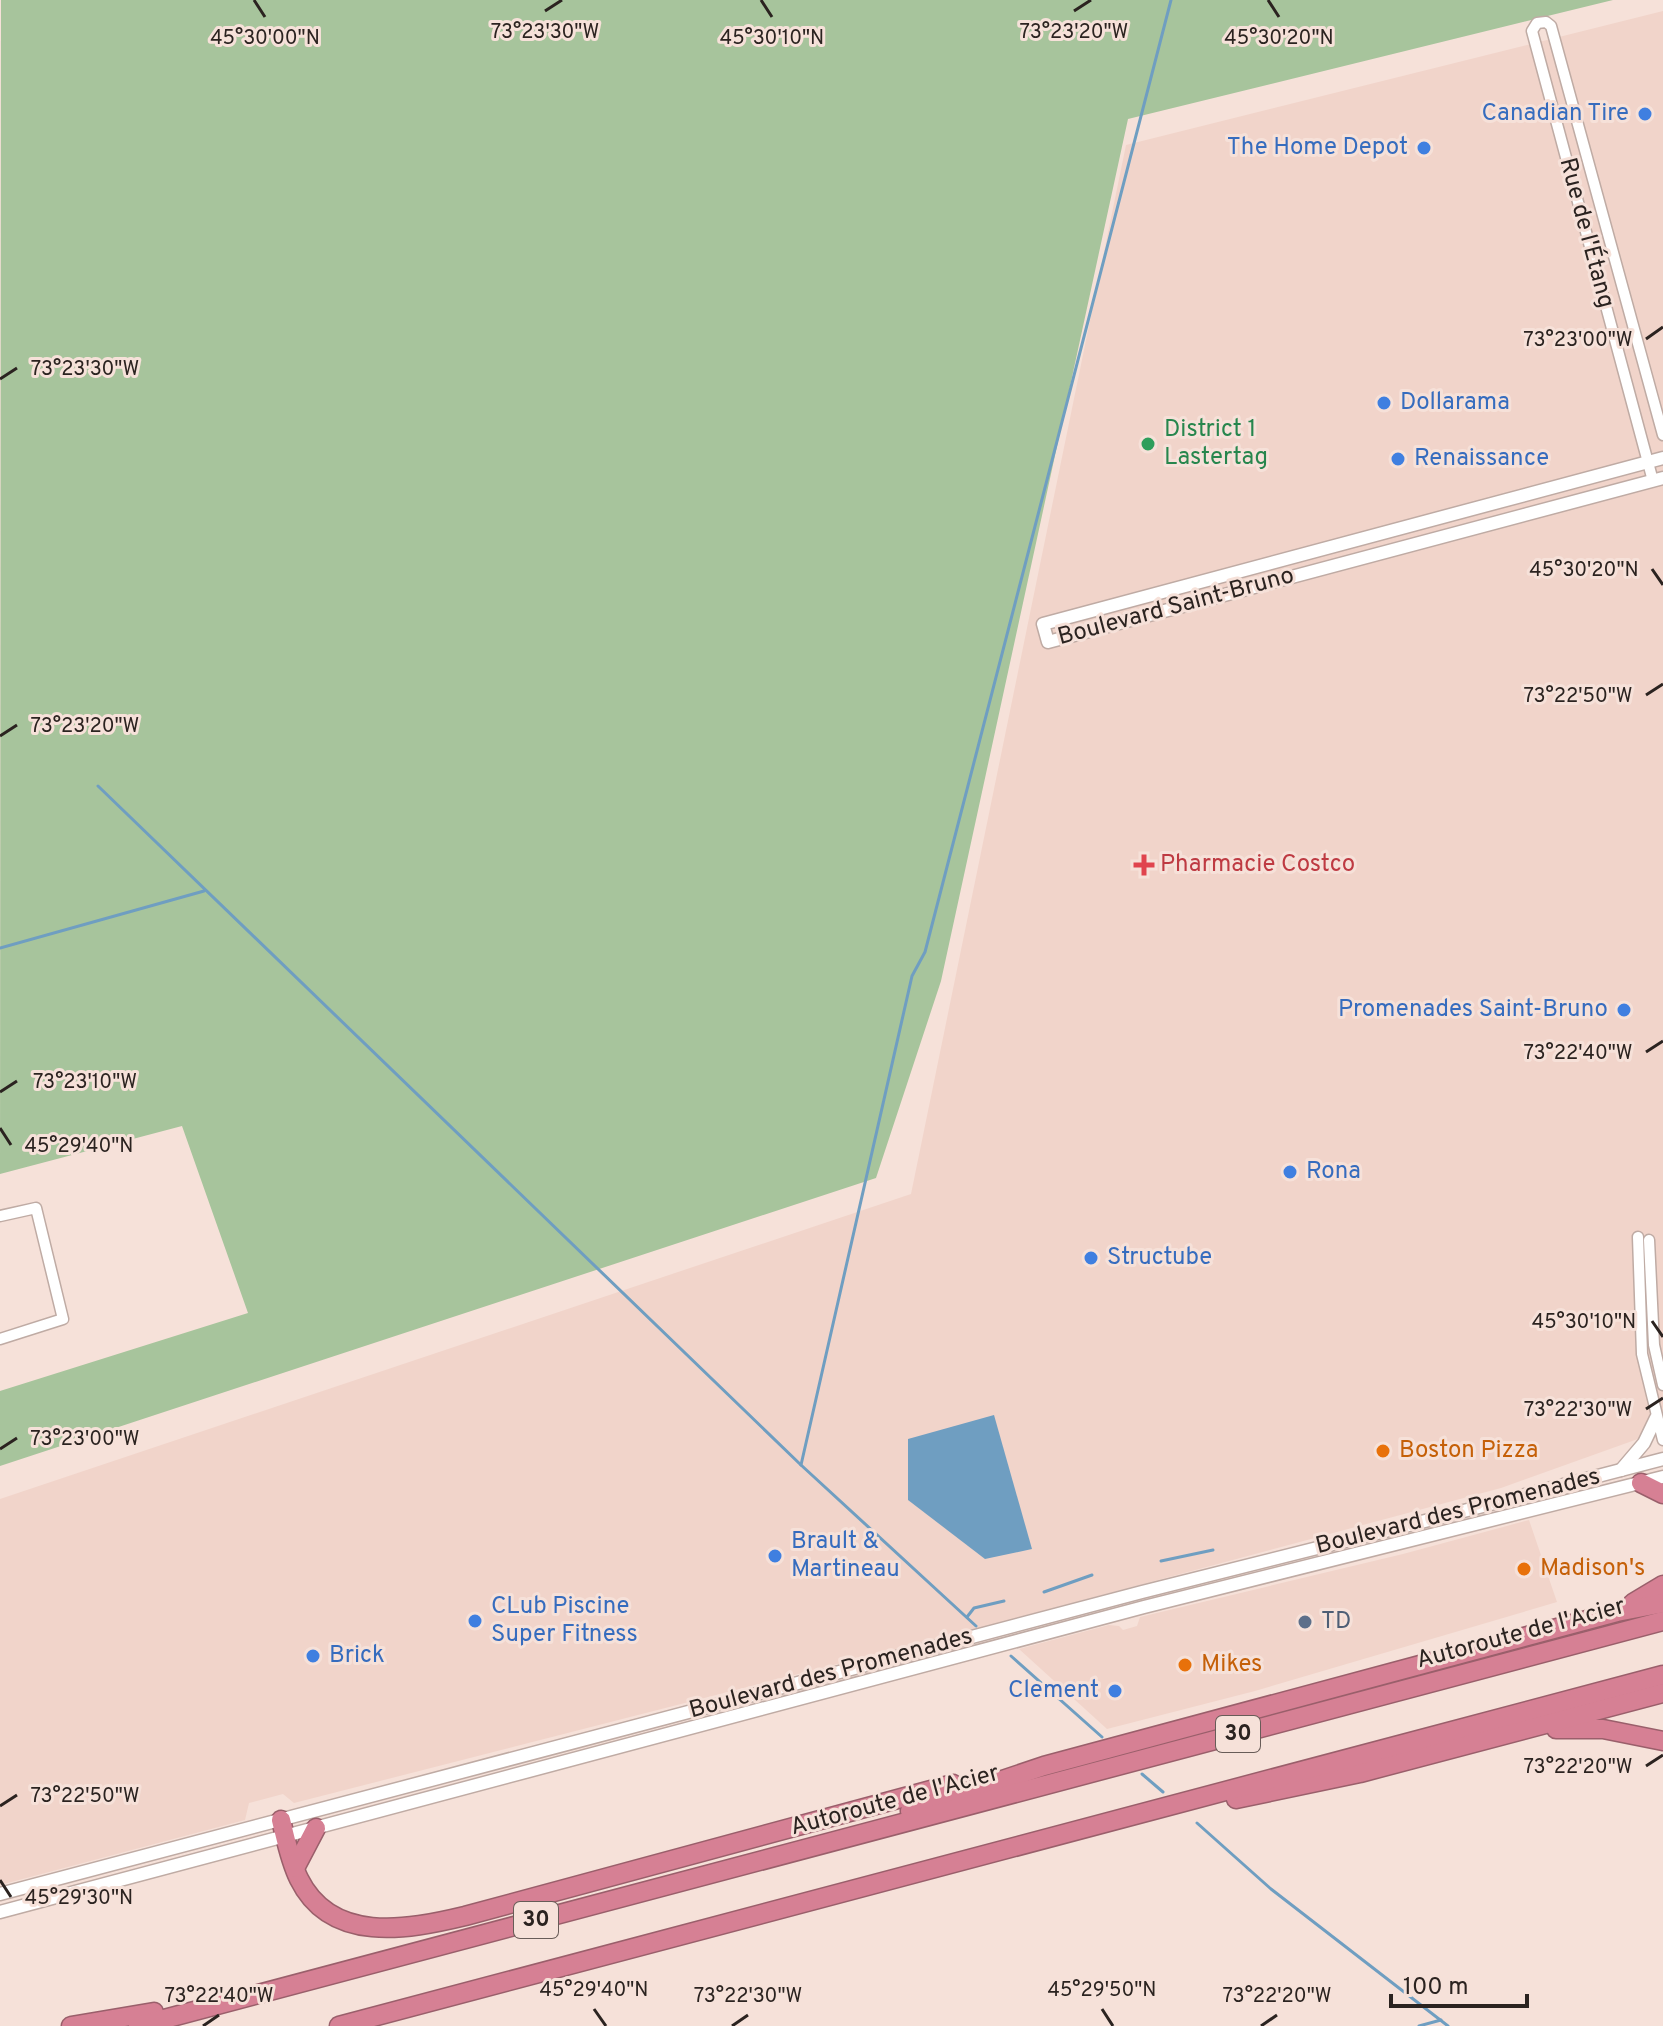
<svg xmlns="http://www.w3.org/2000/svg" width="1663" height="2026" font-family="Overpass,sans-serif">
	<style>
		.built { fill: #f1d4ca }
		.green { fill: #a7c49c }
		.water { fill: #6f9ec1 }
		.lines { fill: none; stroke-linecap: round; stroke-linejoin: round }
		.stream { stroke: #6f9ec1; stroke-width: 3 }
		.minor-casing { stroke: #bfaba4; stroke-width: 13 }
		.tertiary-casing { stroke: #bfaba4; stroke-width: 15 }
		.motorway-casing { stroke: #9a5f6b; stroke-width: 21 }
		.minor { stroke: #fff; stroke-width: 10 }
		.tertiary { stroke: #fff; stroke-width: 12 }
		.motorway { stroke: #d68094; stroke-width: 18 }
		.ticks { fill: none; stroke: #2b2320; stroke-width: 3 }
		.shop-dot { fill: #3f7fe0; stroke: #f6e1d9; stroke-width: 3 }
		.leisure-dot { fill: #2e9e5b; stroke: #f6e1d9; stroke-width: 3 }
		.health-dot { fill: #e0444e; stroke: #f6e1d9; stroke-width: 3 }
		.food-dot { fill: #e8710a; stroke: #f6e1d9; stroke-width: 3 }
		.service-dot { fill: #5c6f8a; stroke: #f6e1d9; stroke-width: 3 }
		.labels { text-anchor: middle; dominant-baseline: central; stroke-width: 6; stroke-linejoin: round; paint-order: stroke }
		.shield { fill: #f6e1d9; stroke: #685c58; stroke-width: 2 }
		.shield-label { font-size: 22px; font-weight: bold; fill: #2b2320 }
		.shop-label { font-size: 24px; fill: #366cbe; stroke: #f6e1d9; text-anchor: start }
		.street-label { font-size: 24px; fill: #2b2320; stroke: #f6e1d9 }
		.leisure-label { font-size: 24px; fill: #27864d; stroke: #f6e1d9; text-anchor: start }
		.health-label { font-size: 24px; fill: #be3a42; stroke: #f6e1d9; text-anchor: start }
		.food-label { font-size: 24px; fill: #c56008; stroke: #f6e1d9; text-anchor: start }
		.service-label { font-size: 24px; fill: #4e5e75; stroke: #f6e1d9; text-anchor: start }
		.ticks-label { font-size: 20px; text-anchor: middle; fill: #2b2320; stroke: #f6e1d9; stroke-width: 6; stroke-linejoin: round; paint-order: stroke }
	</style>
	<rect width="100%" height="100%" fill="#f6e1d9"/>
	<g class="built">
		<path d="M 1663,11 L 1663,1430 L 1501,1488 L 990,1625 L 294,1803 L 283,1794 L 249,1803 L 245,1820 L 0,1885 L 0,1499 L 911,1194 L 1126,145 Z"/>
		<path d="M 1529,1520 L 1557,1602 L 1255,1691 L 1107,1729 L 1019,1649 L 1109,1625 L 1119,1626 L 1123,1630 L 1137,1626 L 1140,1617 L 1403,1554 Z"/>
	</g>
	<path class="green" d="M 1,0 L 1613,0 L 1128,119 L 941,981 L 876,1178 L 0,1466 L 0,1391 L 248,1313 L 182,1126 L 0,1174 Z"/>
	<path class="water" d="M 994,1415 L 1032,1549 L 985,1559 L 908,1500 L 908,1439 Z"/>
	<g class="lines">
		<g class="stream">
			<path d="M 98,786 L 801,1465 L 976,1626"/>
			<path d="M 0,948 L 204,891"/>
			<path d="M 801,1465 L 912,976 L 925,952 L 1171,0"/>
			<path d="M 1161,1561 L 1213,1550"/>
			<path d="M 1044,1592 L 1092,1575"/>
			<path d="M 967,1617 L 974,1608 L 1004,1601"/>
			<path d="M 1011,1656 L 1102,1737"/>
			<path d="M 1142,1774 L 1163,1792"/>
			<path d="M 1197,1823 L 1271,1889 L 1448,2026"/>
			<path d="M 1419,2026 L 1441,2020"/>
		</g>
		<defs>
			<g id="minor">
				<path d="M 1653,481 L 1532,31 L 1537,23 L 1546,22 L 1551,26 L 1663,435"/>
				<path d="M 0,1216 L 36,1208 L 63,1319 L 0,1339"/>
				<path d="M 1638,1237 L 1642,1354 L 1663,1440"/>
				<path d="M 1649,1240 L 1654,1345 L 1663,1385"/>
			</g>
			<g id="tertiary">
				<path d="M 1663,458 L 1043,624 L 1048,642 L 1663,478"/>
				<path d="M 1621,1470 L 1644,1443 L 1656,1418"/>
				<path d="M 0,1894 L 1142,1592 L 1429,1520 L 1663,1459"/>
				<path d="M 0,1912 L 1144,1607 L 1663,1477"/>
			</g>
			<g id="motorway">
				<path d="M 1641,1483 L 1663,1494"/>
				<path d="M 1633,1603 L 1663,1585"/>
				<path d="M 1556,1729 L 1603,1729 L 1663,1741"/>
				<path d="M 1236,1799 L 1360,1773 L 1663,1693"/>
				<path d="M 910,1811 L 1044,1766 L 1617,1612 L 1663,1603"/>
				<path d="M 281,1820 C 286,1840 290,1861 299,1879 C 331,1944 407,1930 465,1916 L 953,1784"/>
				<path d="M 295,1868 L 316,1828"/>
				<path d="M 71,2026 L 154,2012"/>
				<path d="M 138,2026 L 1663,1621"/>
				<path d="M 339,2026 L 1663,1675"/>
			</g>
		</defs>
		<use href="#minor" class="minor-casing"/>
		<use href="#tertiary" class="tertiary-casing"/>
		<use href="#motorway" class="motorway-casing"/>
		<use href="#minor" class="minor"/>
		<use href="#tertiary" class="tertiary"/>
		<use href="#motorway" class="motorway"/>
	</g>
	<path class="ticks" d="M 254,0 L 265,17M 761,0 L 772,17M 1268,0 L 1279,17M 545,11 L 562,0M 1074,11 L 1091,0M 1646,339 L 1663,327M 0,379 L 17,368M 1652,569 L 1663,585M 1646,695 L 1663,684M 0,736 L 17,725M 1646,1052 L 1663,1041M 0,1092 L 17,1081M 0,1128 L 11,1145M 1652,1321 L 1663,1337M 1646,1409 L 1663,1398M 0,1449 L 17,1438M 1646,1766 L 1663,1755M 0,1806 L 17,1795M 0,1880 L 11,1897M 594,2009 L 606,2026M 1102,2009 L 1113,2026M 203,2026 L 219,2015M 732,2026 L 748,2015M 1261,2026 L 1277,2015"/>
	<g class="shop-dot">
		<circle cx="1645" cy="114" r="8"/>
		<circle cx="1424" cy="148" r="8"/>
		<circle cx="1384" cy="403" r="8"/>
		<circle cx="1398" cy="459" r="8"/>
		<circle cx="1624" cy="1010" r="8"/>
		<circle cx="1290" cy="1172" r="8"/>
		<circle cx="1091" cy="1258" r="8"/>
		<circle cx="775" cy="1556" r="8"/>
		<circle cx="475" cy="1621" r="8"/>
		<circle cx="313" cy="1656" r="8"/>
		<circle cx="1115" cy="1691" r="8"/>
	</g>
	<circle class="leisure-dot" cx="1148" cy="444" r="8"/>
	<path class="health-dot" d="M1140 853h8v8h8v8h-8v8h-8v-8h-8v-8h8z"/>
	<g class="food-dot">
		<circle cx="1383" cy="1451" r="8"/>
		<circle cx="1524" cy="1569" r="8"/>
		<circle cx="1185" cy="1665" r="8"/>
	</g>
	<circle class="service-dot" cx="1305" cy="1622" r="8"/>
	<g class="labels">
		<g class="shield">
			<rect x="1216" y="1716" width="44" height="36" rx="6"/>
			<rect x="514" y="1902" width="44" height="36" rx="6"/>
		</g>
		<g class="shield-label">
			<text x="1238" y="1734">30</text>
			<text x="536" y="1920">30</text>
		</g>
		<g class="shop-label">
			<text x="1629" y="114" text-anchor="end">Canadian Tire</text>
			<text x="1408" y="148" text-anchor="end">The Home Depot</text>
			<text x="1400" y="403">Dollarama</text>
			<text x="1414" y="459">Renaissance</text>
			<text x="1608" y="1010" text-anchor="end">Promenades Saint-Bruno</text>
			<text x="1306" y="1172">Rona</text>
			<text x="1107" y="1258">Structube</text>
			<text x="791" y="1542">Brault &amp;<tspan x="791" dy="28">Martineau</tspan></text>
			<text x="491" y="1607">CLub Piscine<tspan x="491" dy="28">Super Fitness</tspan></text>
			<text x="329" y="1656">Brick</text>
			<text x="1099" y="1691" text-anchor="end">Clement</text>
		</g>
		<g class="street-label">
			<text transform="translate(1586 233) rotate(75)">Rue de l'Étang</text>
			<text transform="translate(1176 607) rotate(-15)">Boulevard Saint-Bruno</text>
			<text transform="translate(1458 1512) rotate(-14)">Boulevard des Promenades</text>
			<text transform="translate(1521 1634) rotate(-15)">Autoroute de l'Acier</text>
			<text transform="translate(831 1674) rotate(-15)">Boulevard des Promenades</text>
			<text transform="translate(895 1801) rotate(-15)">Autoroute de l'Acier</text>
		</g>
		<g class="leisure-label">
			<text x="1164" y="430">District 1<tspan x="1164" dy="28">Lastertag</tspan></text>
		</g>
		<g class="health-label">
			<text x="1160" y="865">Pharmacie Costco</text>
		</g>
		<g class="food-label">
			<text x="1399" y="1451">Boston Pizza</text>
			<text x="1540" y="1569">Madison's</text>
			<text x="1201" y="1665">Mikes</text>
		</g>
		<g class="service-label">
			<text x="1321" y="1622">TD</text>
		</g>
	</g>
	<g class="ticks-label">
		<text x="1074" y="38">73°23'20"W</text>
		<text x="545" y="38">73°23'30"W</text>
		<text x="265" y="44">45°30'00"N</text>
		<text x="772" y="44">45°30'10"N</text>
		<text x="1279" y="44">45°30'20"N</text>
		<text x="1578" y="346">73°23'00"W</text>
		<text x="85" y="375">73°23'30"W</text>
		<text x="1584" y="576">45°30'20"N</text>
		<text x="1578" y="702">73°22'50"W</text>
		<text x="85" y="732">73°23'20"W</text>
		<text x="1578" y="1059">73°22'40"W</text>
		<text x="85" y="1088">73°23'10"W</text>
		<text x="79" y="1152">45°29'40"N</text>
		<text x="1584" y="1328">45°30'10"N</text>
		<text x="1578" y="1416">73°22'30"W</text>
		<text x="85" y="1445">73°23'00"W</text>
		<text x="1578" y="1773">73°22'20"W</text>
		<text x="85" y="1802">73°22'50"W</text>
		<text x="79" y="1904">45°29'30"N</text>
		<text x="594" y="1996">45°29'40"N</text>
		<text x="1102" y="1996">45°29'50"N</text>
		<text x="219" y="2002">73°22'40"W</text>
		<text x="748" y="2002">73°22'30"W</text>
		<text x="1277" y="2002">73°22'20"W</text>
	</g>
	<path d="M1391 1994v12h136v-12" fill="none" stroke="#2b2320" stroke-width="4"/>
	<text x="1403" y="1994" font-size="24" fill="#2b2320" stroke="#f6e1d9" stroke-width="6" paint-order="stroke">100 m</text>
</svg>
